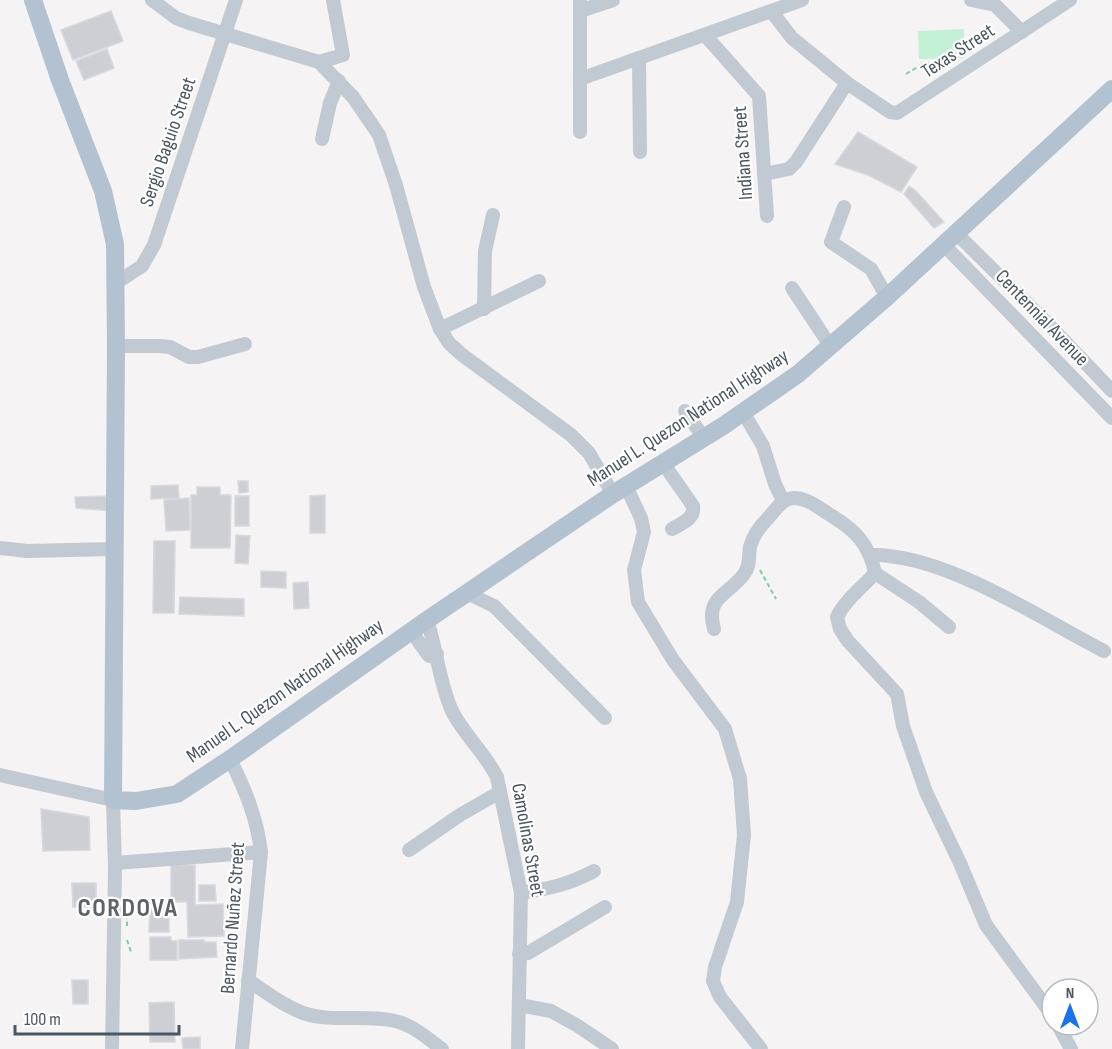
<svg xmlns="http://www.w3.org/2000/svg" width="1112" height="1049" font-family="'Sofia Sans Condensed',sans-serif">
	<style>
		.green { fill: #c3f1d5 }
		.building { fill: #cdcfd5; stroke: #d7d9de; stroke-width: 1.5 }
		.lines { fill: none; stroke-linecap: round; stroke-linejoin: round }
		.path { stroke: #7ad0a6; stroke-width: 2; stroke-dasharray: 4.5 3; stroke-linecap: butt }
		.minor { stroke: #c1cad2; stroke-width: 14 }
		.major { stroke: #b3c2d1; stroke-width: 18 }
		.labels { text-anchor: middle; dominant-baseline: central; stroke-width: 4.5; stroke-linejoin: round; paint-order: stroke }
		.street-label { font-size: 20px; fill: #4a5661; stroke: #fff }
		.district-label { font-size: 26px; font-weight: bold; letter-spacing: 1.5px; fill: #5f6368; stroke: #fff }
	</style>
	<rect width="100%" height="100%" fill="#f5f3f3"/>
	<path class="green" d="M 964,29 L 964,58 L 919,59 L 918,31 Z"/>
	<g class="building">
		<path d="M 111,11 L 123,41 L 73,60 L 61,30 Z"/>
		<path d="M 107,49 L 114,68 L 84,80 L 76,61 Z"/>
		<path d="M 858,132 L 917,167 L 901,192 L 868,175 L 835,164 Z"/>
		<path d="M 909,186 L 916,191 L 944,222 L 934,228 L 904,194 Z"/>
		<path d="M 238,481 L 248,481 L 248,492 L 239,493 Z"/>
		<path d="M 178,485 L 179,498 L 151,499 L 151,486 Z"/>
		<path d="M 197,487 L 220,487 L 220,495 L 231,495 L 230,548 L 191,548 L 191,495 L 197,495 Z"/>
		<path d="M 325,495 L 325,533 L 310,533 L 310,496 Z"/>
		<path d="M 112,496 L 112,511 L 76,508 L 75,497 Z"/>
		<rect x="235" y="496" width="14" height="30"/>
		<path d="M 189,498 L 190,530 L 166,531 L 164,500 Z"/>
		<path d="M 236,535 L 250,536 L 248,564 L 235,563 Z"/>
		<path d="M 154,541 L 175,541 L 174,613 L 153,613 Z"/>
		<path d="M 261,571 L 286,572 L 286,588 L 261,587 Z"/>
		<path d="M 308,582 L 309,608 L 294,609 L 293,583 Z"/>
		<path d="M 180,597 L 244,599 L 244,616 L 179,614 Z"/>
		<path d="M 41,809 L 89,817 L 90,850 L 43,851 Z"/>
		<path d="M 171,865 L 195,865 L 195,905 L 223,904 L 224,936 L 188,937 L 187,902 L 171,902 Z"/>
		<path d="M 72,883 L 96,883 L 96,907 L 73,907 Z"/>
		<path d="M 199,885 L 215,885 L 216,901 L 199,901 Z"/>
		<path d="M 150,906 L 169,906 L 169,932 L 149,932 Z"/>
		<path d="M 150,937 L 171,937 L 171,941 L 177,941 L 177,960 L 150,960 Z"/>
		<path d="M 179,940 L 204,940 L 204,942 L 216,942 L 217,957 L 179,959 Z"/>
		<path d="M 72,980 L 88,980 L 88,1004 L 73,1004 Z"/>
		<path d="M 174,1002 L 175,1042 L 150,1042 L 149,1003 Z"/>
		<path d="M 200,1037 L 200,1049 L 183,1049 L 182,1038 Z"/>
	</g>
	<g class="lines">
		<g class="path">
			<path d="M 906,74 L 924,63 L 951,63"/>
			<path d="M 760,570 L 776,599"/>
			<path d="M 129,909 L 145,909"/>
			<path d="M 127,926 L 127,896"/>
			<path d="M 127,940 L 131,952"/>
		</g>
		<g class="minor">
			<path d="M 152,0 L 176,18 L 189,23 L 319,62 L 353,97 L 379,135 L 396,185 L 424,287 L 440,329 L 449,343 L 461,354 L 571,435 L 589,453 L 613,494"/>
			<path d="M 580,0 L 580,132"/>
			<path d="M 971,0 L 995,5 L 1022,32"/>
			<path d="M 580,11 L 613,0"/>
			<path d="M 772,12 L 792,38 L 847,83 L 890,112 L 897,113 L 1070,0"/>
			<path d="M 705,35 L 759,96 L 767,216"/>
			<path d="M 639,58 L 640,152"/>
			<path d="M 319,62 L 343,55 L 333,0"/>
			<path d="M 580,79 L 802,0"/>
			<path d="M 322,139 L 330,103 L 339,81"/>
			<path d="M 764,174 L 789,169 L 796,162 L 847,83"/>
			<path d="M 844,207 L 831,242 L 871,269 L 887,297"/>
			<path d="M 956,233 L 1051,327 L 1112,391"/>
			<path d="M 944,245 L 1112,418"/>
			<path d="M 116,283 L 142,266 L 154,245 L 236,0"/>
			<path d="M 792,288 L 831,347"/>
			<path d="M 484,309 L 485,251 L 493,215"/>
			<path d="M 440,329 L 539,281"/>
			<path d="M 116,346 L 160,346 L 170,347 L 189,357 L 198,357 L 245,344"/>
			<path d="M 685,411 L 704,438"/>
			<path d="M 743,412 L 763,446 L 775,484 L 783,501"/>
			<path d="M 663,463 L 693,506 C 695,519 682,523 672,529"/>
			<path d="M 626,486 L 641,518 L 644,532 L 634,570 L 638,602 L 673,660 L 725,729 L 740,779 L 744,835 L 737,902 L 715,967 L 713,981 L 720,997 L 761,1049"/>
			<path d="M 0,548 L 27,551 L 114,549"/>
			<path d="M 871,555 C 945,554 1038,617 1104,651"/>
			<path d="M 875,573 L 919,602 L 949,627"/>
			<path d="M 467,593 L 494,606 L 605,718"/>
			<path d="M 427,620 C 437,650 439,682 452,711 C 464,735 485,753 497,777 L 521,893 L 518,1049"/>
			<path d="M 714,629 C 705,596 728,596 744,574 C 751,565 748,557 750,547 C 753,535 761,525 770,516 C 774,511 780,503 786,500 C 801,492 820,509 832,516 C 856,531 869,544 875,573 C 862,588 845,600 837,617 L 840,629 L 848,641 L 897,694 L 903,726 L 926,792 L 960,863 L 986,925 L 1052,1015"/>
			<path d="M 411,631 L 429,656 L 437,654"/>
			<path d="M 230,759 C 245,789 257,818 261,852 L 242,1049"/>
			<path d="M 0,775 L 113,800 L 115,869 L 112,1049"/>
			<path d="M 409,850 L 460,815 L 500,792"/>
			<path d="M 115,863 L 261,852"/>
			<path d="M 521,893 C 548,889 570,884 594,871"/>
			<path d="M 519,954 L 528,953 L 605,907"/>
			<path d="M 248,980 C 265,992 283,1005 303,1013 C 333,1023 365,1014 395,1021 C 413,1025 427,1038 442,1049"/>
			<path d="M 519,1005 L 551,1011 L 578,1026 L 612,1049"/>
			<path d="M 1058,1025 L 1071,1049"/>
		</g>
		<path class="major" d="M 33,0 L 60,80 L 103,191 L 115,244 L 116,346 L 113,800 L 136,801 L 177,794 L 230,759 L 427,620 L 613,494 L 723,426 L 798,374 L 887,297 L 1112,89"/>
	</g>
	<g class="labels">
		<g class="street-label">
			<text transform="translate(958 51) rotate(-33)">Texas Street</text>
			<text transform="translate(168 142) rotate(-71)">Sergio Baguio Street</text>
			<text transform="translate(743 153) rotate(-94)">Indiana Street</text>
			<text transform="translate(1042 318) rotate(46)">Centennial Avenue</text>
			<text transform="translate(688 418) rotate(-33)">Manuel L. Quezon National Highway</text>
			<text transform="translate(285 691) rotate(-35)">Manuel L. Quezon National Highway</text>
			<text transform="translate(528 840) rotate(80)">Camolinas Street</text>
			<text transform="translate(233 918) rotate(-86)">Bernardo Nuñez Street</text>
		</g>
		<g class="district-label">
			<text x="128" y="908">CORDOVA</text>
		</g>
	</g>
	<g transform="translate(1070 1007)"><circle r="28" fill="#ffffff" stroke="#b7bbc0" stroke-width="1.5"/>
	<path d="M0-4.5L10 22L0 15L-10 22Z" fill="#1a73e8"/>
	<text y="-9" font-size="16" font-weight="bold" text-anchor="middle" fill="#4a5661">N</text>
	</g>
	<path d="M15 1025v9h164v-9" fill="none" stroke="#4a5661" stroke-width="3"/>
	<text x="24" y="1025" font-size="18" fill="#4a5661" stroke="#ffffff" stroke-width="4.5" paint-order="stroke">100 m</text>
</svg>
